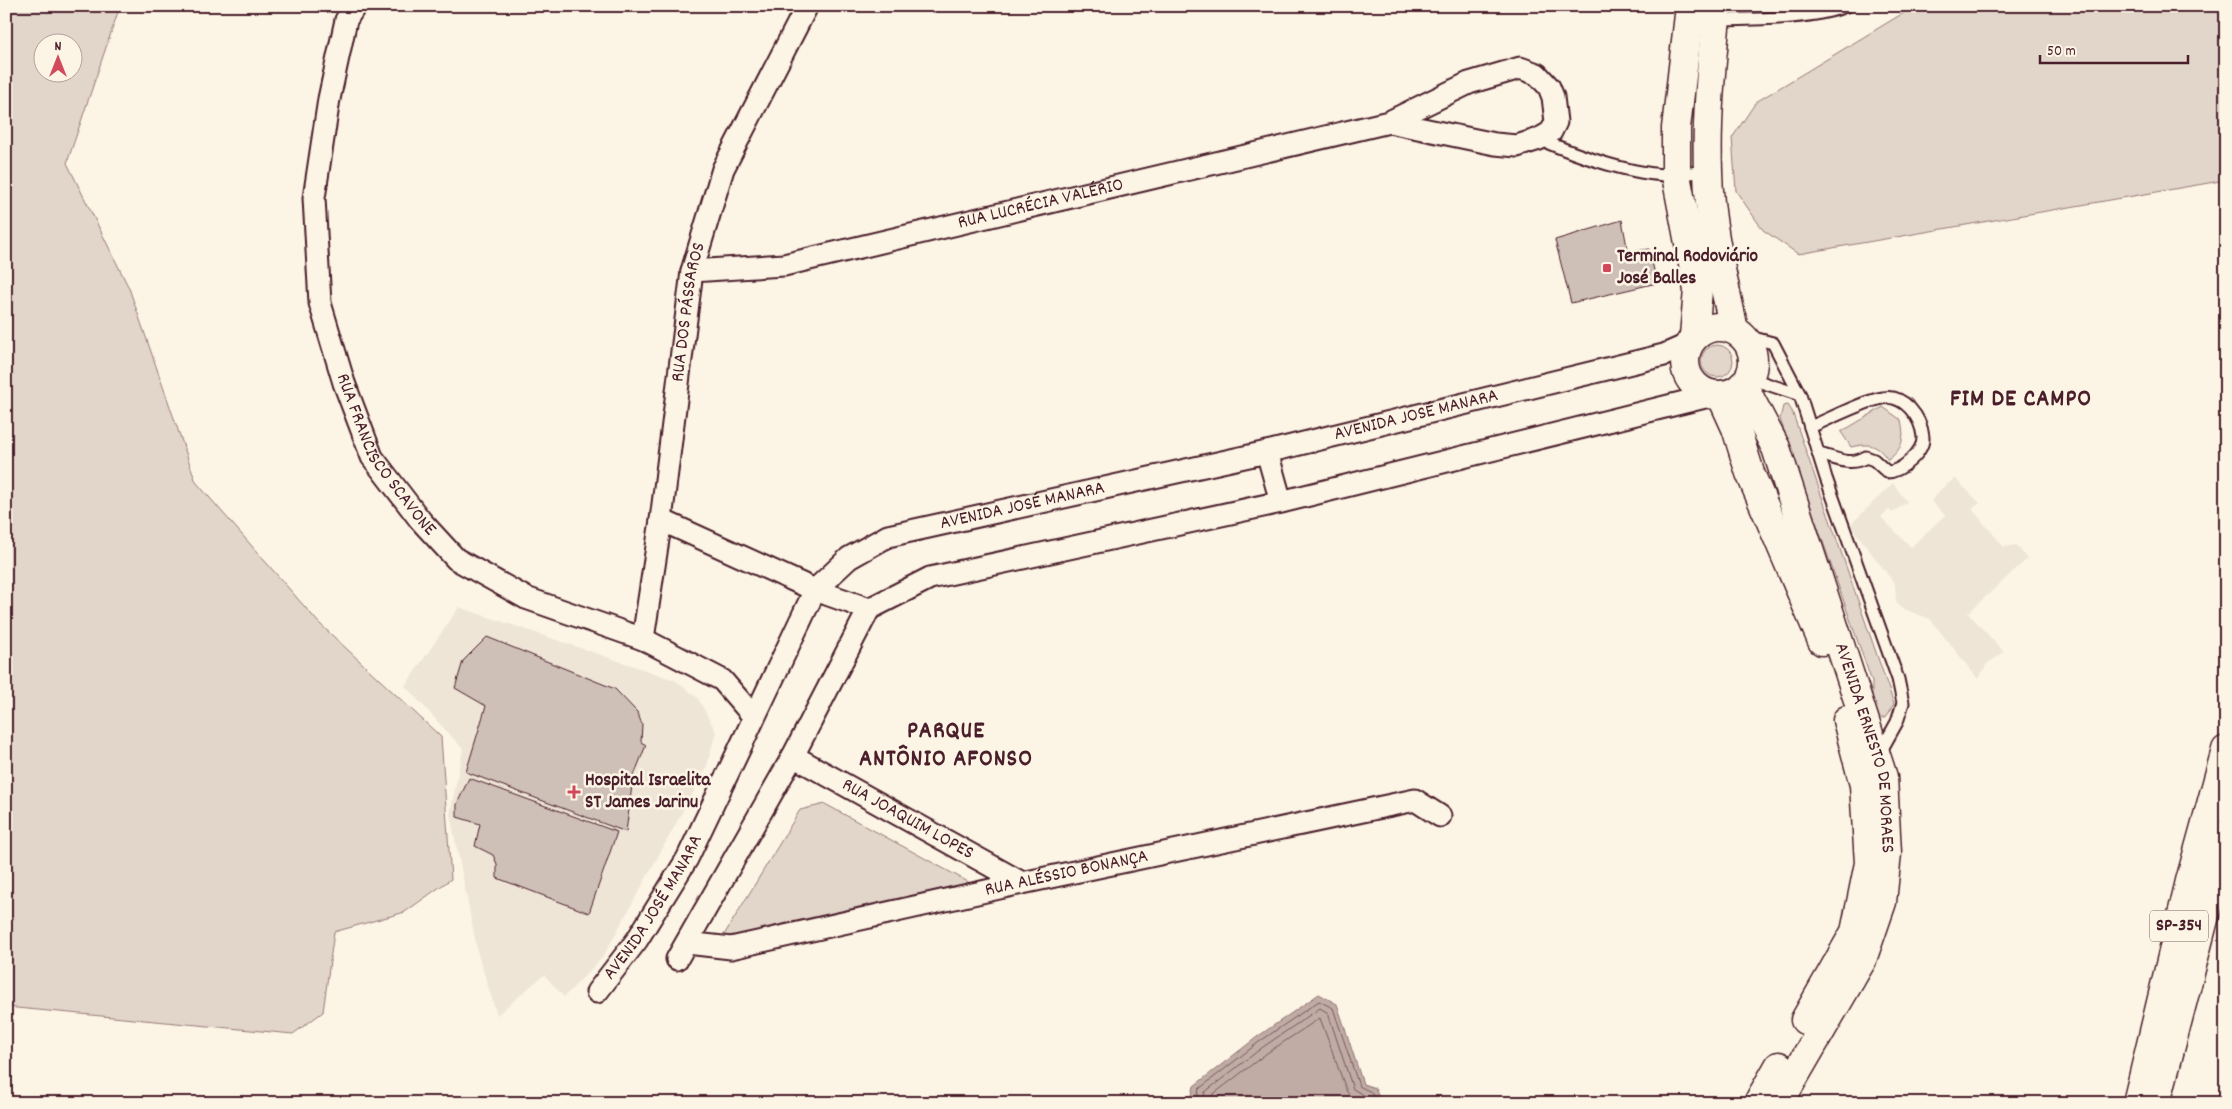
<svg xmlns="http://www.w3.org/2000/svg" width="2232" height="1109" font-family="Dekko,sans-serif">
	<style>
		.built { fill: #eee5d7 }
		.green { fill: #e2d5ca; stroke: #967a7a; fill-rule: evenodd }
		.water { fill: #c0aca5; stroke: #917474 }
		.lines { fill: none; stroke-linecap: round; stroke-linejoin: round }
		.shore { stroke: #79575c; stroke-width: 1 }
		.building { fill: #cfc0b7; stroke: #4a1f2b }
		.lane-casing { stroke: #4a1f2b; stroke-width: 15 }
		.street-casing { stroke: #4a1f2b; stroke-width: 25 }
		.primary-casing { stroke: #4a1f2b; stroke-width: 31 }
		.lane { stroke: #fcf5e5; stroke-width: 11 }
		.street { stroke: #fcf5e5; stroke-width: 21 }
		.primary { stroke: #fcf5e5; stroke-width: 28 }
		.poi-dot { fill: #d1495b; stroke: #fcf5e5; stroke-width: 2 }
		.labels { text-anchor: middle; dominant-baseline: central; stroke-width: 5; stroke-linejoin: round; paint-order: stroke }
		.shield { fill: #fcf5e5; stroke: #7f5f63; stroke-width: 1 }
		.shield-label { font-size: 18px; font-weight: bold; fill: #4a1f2b }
		.street-label { font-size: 19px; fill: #4a1f2b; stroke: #fcf5e5 }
		.poi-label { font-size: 19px; font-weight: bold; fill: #4a1f2b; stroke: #fcf5e5; text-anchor: start }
		.district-label { font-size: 24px; font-weight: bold; letter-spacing: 1px; fill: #4a1f2b; stroke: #fcf5e5 }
	</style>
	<rect width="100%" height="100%" fill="#fcf5e5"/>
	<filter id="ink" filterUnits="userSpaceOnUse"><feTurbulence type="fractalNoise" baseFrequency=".02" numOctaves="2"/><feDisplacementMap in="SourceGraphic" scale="10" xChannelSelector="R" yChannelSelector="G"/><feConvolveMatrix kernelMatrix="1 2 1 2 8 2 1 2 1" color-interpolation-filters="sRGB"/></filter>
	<g filter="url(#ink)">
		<g class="built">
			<path d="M 1955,478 L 1980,503 L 1972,509 L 2004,547 L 2017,545 L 2027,559 L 1968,613 L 2004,652 L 1987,664 L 1978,679 L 1930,619 L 1901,608 L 1896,602 L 1895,584 L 1850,525 L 1893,483 L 1907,502 L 1892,513 L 1889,509 L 1881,517 L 1911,547 L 1945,515 L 1931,501 L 1940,490 Z"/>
			<path d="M 459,607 L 675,680 L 698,698 L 716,732 L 706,769 L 603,957 L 564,997 L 544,975 L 497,1015 L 478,954 L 450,814 L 463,749 L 405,686 Z"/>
		</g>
		<g class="green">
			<path d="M 6,6 L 120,6 L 67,163 L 129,288 L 196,482 L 318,622 L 441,737 L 451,879 L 405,912 L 334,932 L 323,1012 L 293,1034 L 6,1007 ZM 42,42 L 72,42 L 72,72 L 42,72 Z"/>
			<path d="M 1915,6 L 2226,6 L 2226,180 L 1798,254 L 1763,230 L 1736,191 L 1732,138 L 1756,102 Z"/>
			<circle cx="1717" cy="361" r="16"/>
			<path d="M 1788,405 L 1792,411 L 1894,704 L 1885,718 L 1872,718 L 1872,682 L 1780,419 L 1783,406 Z"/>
			<path d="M 1883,407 L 1901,420 C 1905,438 1903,449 1888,460 C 1877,444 1870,443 1851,447 L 1841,432 Z"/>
			<path d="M 825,804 L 972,884 L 738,946 L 724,935 L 800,810 Z"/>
		</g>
		<path class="water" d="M 1319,994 L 1337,1004 L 1363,1084 L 1375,1088 L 1381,1103 L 1190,1103 L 1194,1086 L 1257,1037 Z"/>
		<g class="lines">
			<g class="shore">
				<path d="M 1196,1103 L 1199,1089 L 1259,1042 L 1319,1001 L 1333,1008 L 1359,1086 L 1371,1092 L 1376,1103"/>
				<path d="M 1202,1103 L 1205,1092 L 1263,1047 L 1320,1008 L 1328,1013 L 1353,1089 L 1367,1097 L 1369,1103"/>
				<path d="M 1210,1103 L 1211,1096 L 1267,1053 L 1320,1018 L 1347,1092 L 1352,1098 L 1360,1103"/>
			</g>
		</g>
		<g class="building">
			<path d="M 1622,220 L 1628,252 L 1649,249 L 1657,283 L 1571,303 L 1555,240 Z"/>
			<path d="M 487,637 L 615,689 L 637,712 L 642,724 L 641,742 L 646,745 L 633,778 L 626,832 L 466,772 L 486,706 L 455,688 L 463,661 Z"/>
			<path d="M 469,778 L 617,832 L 589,913 L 497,878 L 497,864 L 493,855 L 475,846 L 480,824 L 457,817 L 457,804 Z"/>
		</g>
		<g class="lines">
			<defs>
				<g id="lane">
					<path d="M 1716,20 C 1753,19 1811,20 1846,6"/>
					<path d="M 1539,139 C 1576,155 1636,177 1677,175 C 1687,174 1697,172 1708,170"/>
					<path d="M 1742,335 L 1773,343 L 1800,395 L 1826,478 L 1898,679 L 1903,703 L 1897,722 L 1883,747 L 1883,755"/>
					<path d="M 1749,378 L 1800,395"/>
					<path d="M 1810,427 C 1830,419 1863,401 1883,398 C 1904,394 1921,417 1923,437 C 1924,452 1901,472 1887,472 L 1874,460 L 1866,457 C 1850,467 1836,458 1819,454"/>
				</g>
				<g id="street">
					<path id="s1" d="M 355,6 L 346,20 L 329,99 L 314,198 L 320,303 L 344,383 L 372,457 L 421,521 L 456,559 L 526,598 L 643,639 L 722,680 L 754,717"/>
					<path id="s2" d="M 692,271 L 784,265 L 1389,122 L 1469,83 L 1520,68 L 1537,74 L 1549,87 L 1553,97 L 1556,122 L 1551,132 L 1539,139 L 1517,146 L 1495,144 L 1389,122"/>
					<path d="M 1267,452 L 1281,502"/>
					<path d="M 661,520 L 815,590 L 869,609"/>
					<path id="s3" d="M 643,639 L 661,520 L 692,271 L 723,169 L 807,6"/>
					<path id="s4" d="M 793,756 L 1022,883"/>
					<path id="s5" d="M 687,943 L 731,948 L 1022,883 L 1415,800 L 1440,816"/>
					<path d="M 677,959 L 793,756 L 869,609 L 930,578 L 1281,502 L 1713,395"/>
					<path id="s6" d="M 597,992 L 637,940 L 687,859 L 815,590 L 849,558 L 888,536 L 1267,452 L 1664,355 L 1689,344"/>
				</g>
				<g id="primary">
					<path d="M 1690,6 L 1676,128 L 1676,175 L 1698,290 L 1694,336"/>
					<path d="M 1717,6 C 1712,60 1706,116 1708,171 C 1709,225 1723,277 1734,330"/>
					<circle cx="1719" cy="361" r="34"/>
					<path id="s7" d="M 1743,385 L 1776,448 L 1883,777 L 1887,853 L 1882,902 L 1862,960 L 1779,1103"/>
					<path d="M 1721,395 L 1736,428 L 1750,473 L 1822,641"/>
					<path d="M 1805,1020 L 1855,932 L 1869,863 L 1864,785 L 1847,720"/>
					<path d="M 1758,1103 L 1779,1066"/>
					<path d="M 2137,1103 L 2190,881 L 2226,750"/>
					<path d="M 2156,1103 L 2226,835"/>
				</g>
			</defs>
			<use href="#lane" class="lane-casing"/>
			<use href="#street" class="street-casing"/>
			<use href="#primary" class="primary-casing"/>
			<use href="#lane" class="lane"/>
			<use href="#street" class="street"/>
			<use href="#primary" class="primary"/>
		</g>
	</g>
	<g class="poi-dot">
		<rect x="1602" y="263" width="10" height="10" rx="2.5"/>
		<path d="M571.5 784.5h5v5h5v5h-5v5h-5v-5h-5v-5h5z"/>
	</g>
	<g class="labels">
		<rect class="shield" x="2150" y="910.5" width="58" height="31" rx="4"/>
		<g class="shield-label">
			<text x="2179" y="926">SP-354</text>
		</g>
		<g class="street-label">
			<text stroke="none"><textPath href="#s2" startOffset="356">RUA LUCRÉCIA VALÉRIO</textPath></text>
			<text stroke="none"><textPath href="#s3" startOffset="330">RUA DOS PÁSSAROS</textPath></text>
			<text stroke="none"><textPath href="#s6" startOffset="1092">AVENIDA JOSÉ MANARA</textPath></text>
			<text stroke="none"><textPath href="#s1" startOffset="470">RUA FRANCISCO SCAVONE</textPath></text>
			<text stroke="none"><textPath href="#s6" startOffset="688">AVENIDA JOSÉ MANARA</textPath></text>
			<text stroke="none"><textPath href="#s7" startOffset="385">AVENIDA ERNESTO DE MORAES</textPath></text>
			<text stroke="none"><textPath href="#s4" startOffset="131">RUA JOAQUIM LOPES</textPath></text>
			<text stroke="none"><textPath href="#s5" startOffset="388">RUA ALÉSSIO BONANÇA</textPath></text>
			<text stroke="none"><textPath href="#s6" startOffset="102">AVENIDA JOSÉ MANARA</textPath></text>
		</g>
		<g class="poi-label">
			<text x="1617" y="257">Terminal Rodoviário<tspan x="1617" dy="22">José Balles</tspan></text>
			<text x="585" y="781">Hospital Israelita<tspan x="585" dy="22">ST James Jarinu</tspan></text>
		</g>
		<g class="district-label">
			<text x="2021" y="400">FIM DE CAMPO</text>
			<text x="946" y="732">PARQUE<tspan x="946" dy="28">ANTÔNIO AFONSO</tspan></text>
		</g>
	</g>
	<rect width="2232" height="1109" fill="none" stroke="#fcf5e5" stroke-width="25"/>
	<rect x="12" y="12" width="2207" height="1084" fill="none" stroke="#4a1f2b" stroke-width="2" filter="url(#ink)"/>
	<g transform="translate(58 58)"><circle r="24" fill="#fcf5e5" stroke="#b59f9b"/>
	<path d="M0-4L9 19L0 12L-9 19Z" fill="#d1495b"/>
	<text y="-8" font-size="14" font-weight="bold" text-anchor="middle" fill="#4a1f2b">N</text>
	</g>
	<path d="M2040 55v8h148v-8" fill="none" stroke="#4a1f2b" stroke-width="2.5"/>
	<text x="2047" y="55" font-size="15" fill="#4a1f2b" stroke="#fcf5e5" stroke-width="4" paint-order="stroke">50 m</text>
</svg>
